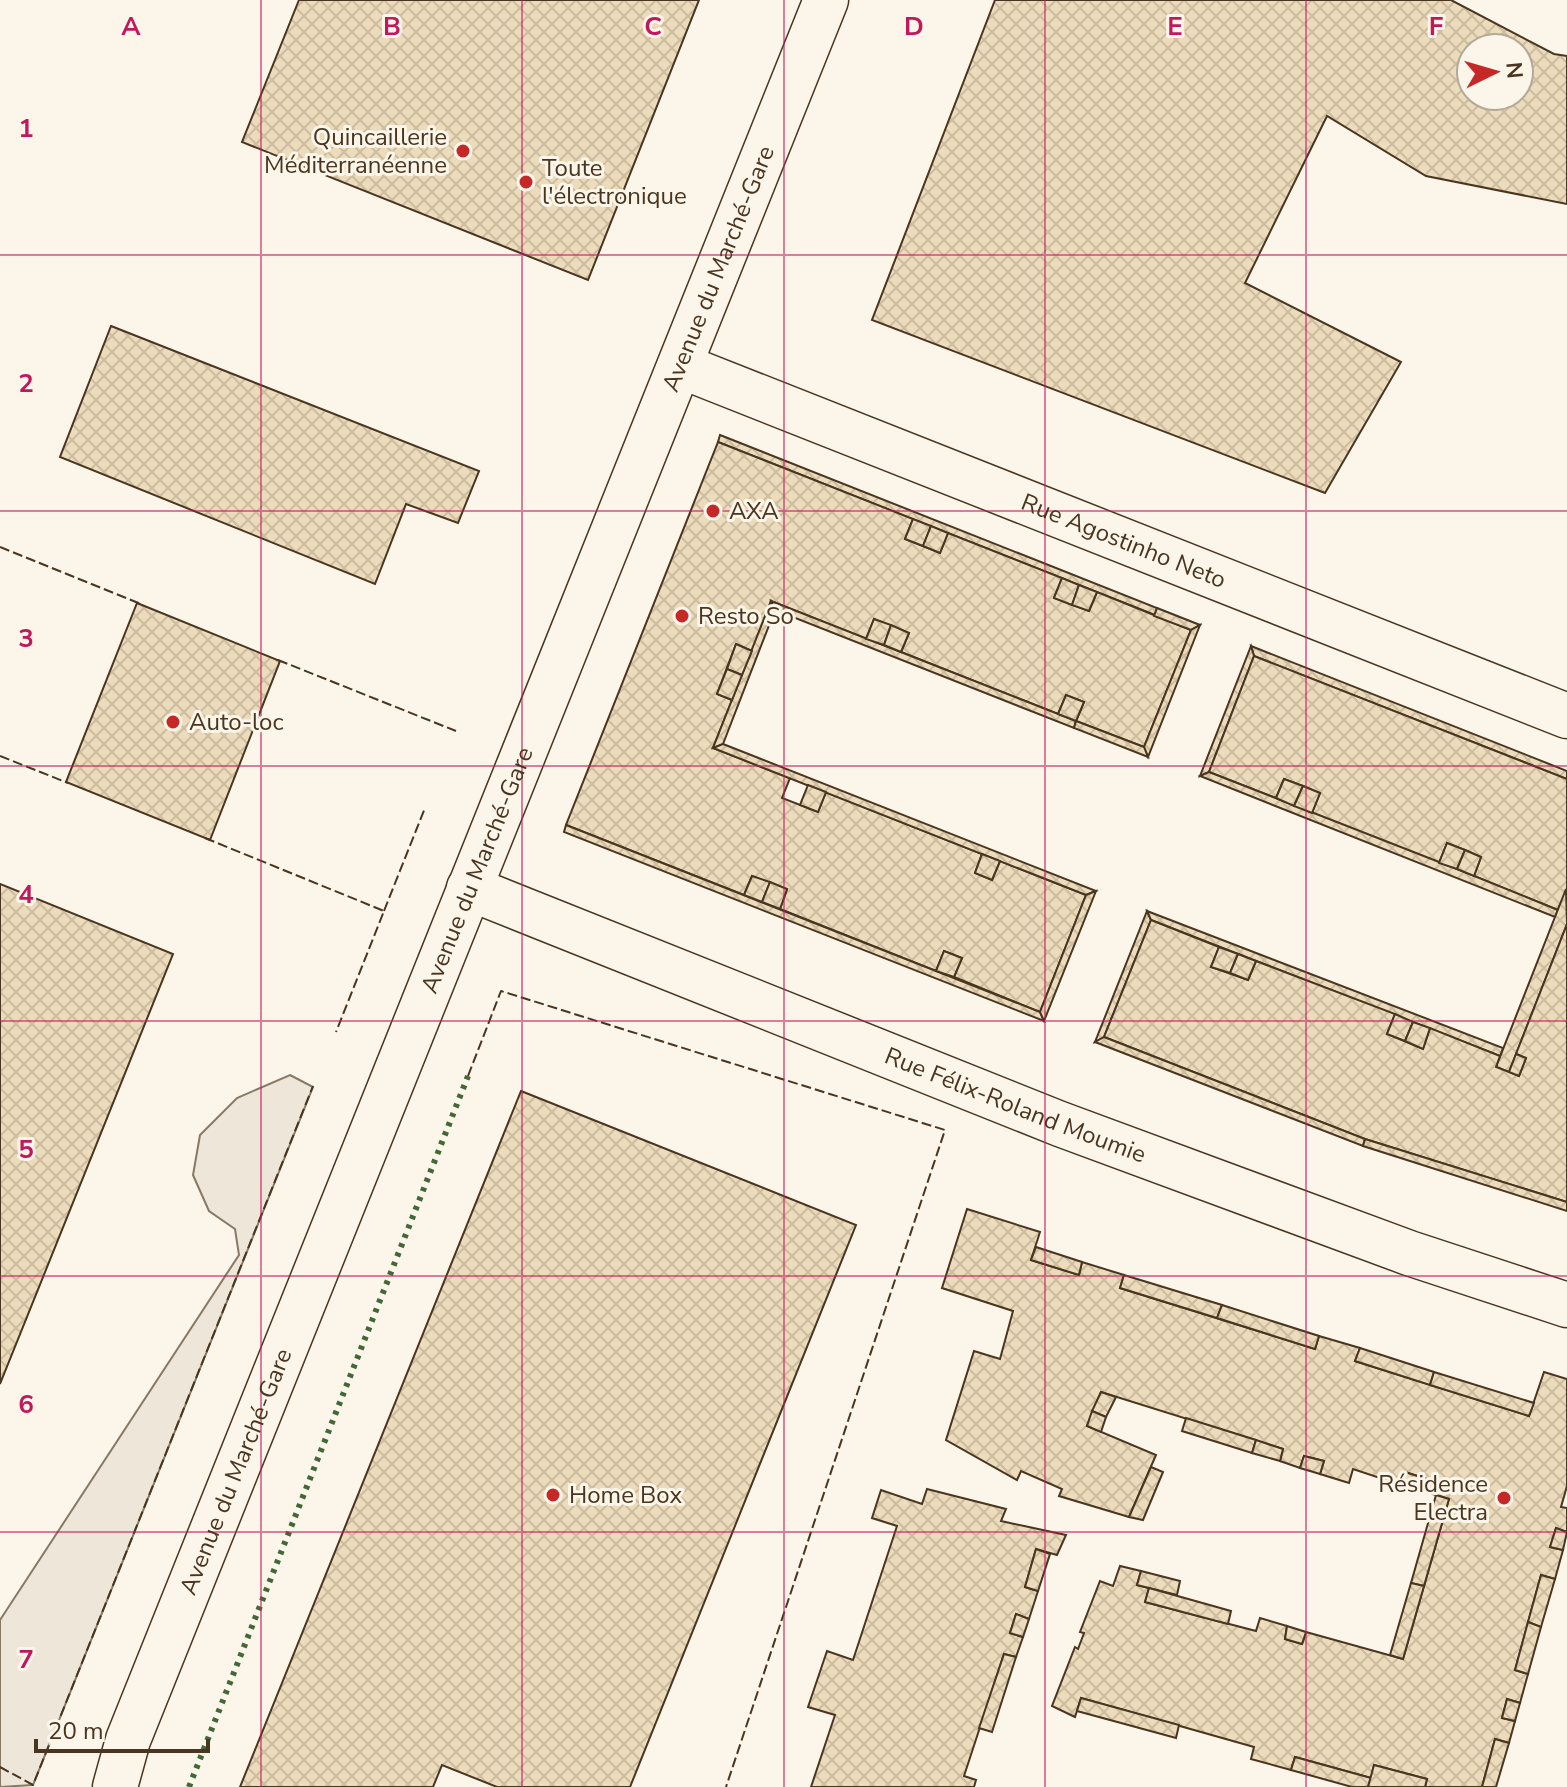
<svg xmlns="http://www.w3.org/2000/svg" width="1567" height="1787" font-family="'Nunito Sans',sans-serif">
	<style>
		.green { fill: #ede6d9; stroke: #887966; stroke-width: 2 }
		.building { fill: url(#building-cross-hatch); stroke: #4a3520; stroke-width: 2; fill-rule: evenodd }
		.lines { fill: none; stroke-linecap: round; stroke-linejoin: round }
		.street-casing { stroke: #4a3520; stroke-width: 47 }
		.secondary-casing { stroke: #4a3520; stroke-width: 47 }
		.street { stroke: #fbf6e9; stroke-width: 44 }
		.secondary { stroke: #fbf6e9; stroke-width: 44 }
		.hedge { stroke: #436837; stroke-width: 6; stroke-dasharray: 4 6; stroke-linecap: butt }
		.fence { stroke: #4a3520; stroke-width: 2; stroke-dasharray: 10 4; stroke-linecap: butt }
		.grid { fill: none; stroke: #c2185b; stroke-width: 2; stroke-opacity: 0.55 }
		.poi-dot { fill: #c62828; stroke: #fbf6e9; stroke-width: 3 }
		.labels { text-anchor: middle; dominant-baseline: central; stroke-width: 6; stroke-linejoin: round; paint-order: stroke }
		.poi-label { font-size: 24px; fill: #4a3520; stroke: #fbf6e9; text-anchor: start }
		.street-label { font-size: 24px; fill: #4a3520; stroke: #fbf6e9 }
		.grid-label { font-size: 26px; text-anchor: middle; font-weight: bold; fill: #c2185b; stroke: #fbf6e9; stroke-width: 6; stroke-linejoin: round; paint-order: stroke }
	</style>
	<defs>
		<pattern id="building-cross-hatch" width="8" height="8" patternUnits="userSpaceOnUse" patternTransform="scale(2)"><rect width="8" height="8" fill="#ecdcbc"/><path d="M0 0l8 8M0 8l8-8" fill="none" stroke="#ccbda1"/></pattern>
	</defs>
	<rect width="100%" height="100%" fill="#fbf6e9"/>
	<path class="green" d="M 290,1075 L 313,1087 L 33,1785 L 0,1787 L 0,1620 L 239,1255 L 235,1229 L 209,1211 L 193,1175 L 200,1135 L 237,1098 Z"/>
	<g class="building">
		<path d="M 299,0 L 699,0 L 588,280 L 242,142 Z"/>
		<path d="M 995,0 L 1451,0 L 1554,54 L 1567,56 L 1567,204 L 1426,176 L 1327,116 L 1245,283 L 1401,362 L 1325,493 L 872,320 ZM 1471,48 L 1519,48 L 1519,96 L 1471,96 Z"/>
		<path d="M 111,326 L 479,471 L 458,523 L 406,504 L 375,584 L 60,457 Z"/>
		<path d="M 720,435 L 1157,608 L 1155,615 L 718,442 Z"/>
		<path d="M 718,442 L 913,519 L 905,539 L 940,553 L 948,533 L 1062,578 L 1054,598 L 1089,611 L 1097,592 L 1191,630 L 1144,747 L 1076,721 L 1084,702 L 1066,695 L 1058,714 L 901,652 L 909,633 L 874,619 L 866,639 L 771,601 L 752,651 L 736,644 L 717,694 L 732,700 L 713,748 L 790,778 L 782,798 L 818,812 L 826,792 L 982,854 L 975,873 L 992,880 L 1000,861 L 1086,895 L 1040,1012 L 954,977 L 962,958 L 944,951 L 936,971 L 780,909 L 787,889 L 752,876 L 744,895 L 566,825 Z"/>
		<path d="M 913,519 L 931,526 L 923,546 L 905,539 Z"/>
		<path d="M 931,526 L 948,533 L 940,553 L 923,546 Z"/>
		<path d="M 1062,578 L 1079,585 L 1072,605 L 1054,598 Z"/>
		<path d="M 1079,585 L 1097,592 L 1089,611 L 1072,605 Z"/>
		<path d="M 771,601 L 775,610 L 723,744 L 713,748 Z"/>
		<path d="M 771,601 L 1076,721 L 1074,728 L 775,610 Z"/>
		<path d="M 137,603 L 280,661 L 210,840 L 66,782 Z"/>
		<path d="M 1157,608 L 1200,625 L 1191,630 L 1154,616 Z"/>
		<path d="M 874,619 L 891,625 L 884,645 L 866,639 Z"/>
		<path d="M 891,625 L 909,633 L 901,652 L 884,645 Z"/>
		<path d="M 1200,625 L 1148,757 L 1144,747 L 1191,630 Z"/>
		<path d="M 736,644 L 752,651 L 742,675 L 727,669 Z"/>
		<path d="M 1251,646 L 1567,771 L 1567,779 L 1254,656 Z"/>
		<path d="M 1251,646 L 1254,656 L 1209,772 L 1200,776 Z"/>
		<path d="M 1254,656 L 1567,779 L 1567,890 L 1558,910 L 1474,876 L 1481,857 L 1465,850 L 1447,843 L 1439,863 L 1312,813 L 1320,793 L 1303,786 L 1284,779 L 1276,798 L 1209,772 Z"/>
		<path d="M 727,669 L 742,675 L 732,700 L 717,694 Z"/>
		<path d="M 1066,695 L 1084,702 L 1076,721 L 1058,714 Z"/>
		<path d="M 1076,721 L 1144,747 L 1148,757 L 1074,728 Z"/>
		<path d="M 723,744 L 1096,891 L 1086,895 L 713,748 Z"/>
		<path d="M 1209,772 L 1457,869 L 1558,910 L 1555,917 L 1200,776 Z"/>
		<path d="M 1284,779 L 1303,786 L 1294,806 L 1276,798 Z"/>
		<path d="M 808,785 L 826,792 L 818,812 L 800,805 Z"/>
		<path d="M 1303,786 L 1320,793 L 1312,813 L 1294,806 Z"/>
		<path d="M 566,825 L 1040,1012 L 1044,1021 L 564,832 Z"/>
		<path d="M 1447,843 L 1465,850 L 1457,869 L 1439,863 Z"/>
		<path d="M 1465,850 L 1481,857 L 1474,876 L 1457,869 Z"/>
		<path d="M 982,854 L 1000,861 L 992,880 L 975,873 Z"/>
		<path d="M 752,876 L 770,882 L 762,902 L 744,895 Z"/>
		<path d="M 770,882 L 787,889 L 780,909 L 762,902 Z"/>
		<path d="M 0,884 L 173,954 L 0,1384 Z"/>
		<path d="M 1566,889 L 1567,924 L 1509,1072 L 1496,1067 Z"/>
		<path d="M 1096,891 L 1044,1021 L 1040,1012 L 1086,895 Z"/>
		<path d="M 1147,911 L 1151,920 L 1104,1037 L 1095,1042 Z"/>
		<path d="M 1147,911 L 1503,1048 L 1500,1056 L 1151,920 Z"/>
		<path d="M 1151,920 L 1219,947 L 1211,967 L 1248,980 L 1256,961 L 1395,1014 L 1387,1034 L 1423,1049 L 1430,1028 L 1500,1056 L 1496,1067 L 1519,1076 L 1526,1058 L 1516,1054 L 1567,924 L 1567,1202 L 1365,1139 L 1104,1037 Z"/>
		<path d="M 1219,947 L 1238,954 L 1230,973 L 1211,967 Z"/>
		<path d="M 944,951 L 962,958 L 954,977 L 936,971 Z"/>
		<path d="M 1238,954 L 1256,961 L 1248,980 L 1230,973 Z"/>
		<path d="M 1395,1014 L 1413,1022 L 1405,1041 L 1387,1034 Z"/>
		<path d="M 1413,1022 L 1430,1028 L 1423,1049 L 1405,1041 Z"/>
		<path d="M 1104,1037 L 1365,1139 L 1363,1146 L 1095,1042 Z"/>
		<path d="M 1516,1054 L 1526,1058 L 1519,1076 L 1509,1072 Z"/>
		<path d="M 521,1091 L 856,1225 L 630,1787 L 497,1787 L 442,1765 L 433,1787 L 240,1787 Z"/>
		<path d="M 1365,1139 L 1567,1202 L 1567,1211 L 1363,1146 Z"/>
		<path d="M 967,1209 L 1040,1232 L 1031,1260 L 1079,1275 L 1082,1262 L 1124,1275 L 1120,1288 L 1315,1349 L 1319,1336 L 1360,1348 L 1355,1361 L 1529,1416 L 1544,1372 L 1567,1379 L 1567,1486 L 1561,1507 L 1567,1508 L 1567,1532 L 1556,1528 L 1550,1547 L 1563,1550 L 1555,1579 L 1541,1575 L 1515,1670 L 1528,1674 L 1520,1703 L 1507,1699 L 1502,1718 L 1515,1721 L 1509,1743 L 1495,1739 L 1482,1787 L 1425,1787 L 1427,1779 L 1374,1765 L 1371,1778 L 1295,1757 L 1291,1770 L 1251,1759 L 1254,1747 L 1081,1698 L 1075,1717 L 1052,1706 L 1075,1647 L 1078,1649 L 1084,1633 L 1080,1632 L 1100,1581 L 1113,1586 L 1120,1566 L 1141,1571 L 1137,1585 L 1149,1588 L 1145,1602 L 1256,1631 L 1260,1618 L 1287,1626 L 1285,1639 L 1302,1644 L 1306,1632 L 1403,1659 L 1449,1499 L 1436,1495 L 1439,1483 L 1405,1472 L 1401,1485 L 1353,1469 L 1349,1483 L 1320,1474 L 1324,1461 L 1304,1456 L 1300,1468 L 1280,1461 L 1283,1449 L 1101,1392 L 1087,1426 L 1156,1455 L 1129,1517 L 1059,1496 L 1062,1489 L 1021,1471 L 1017,1480 L 946,1440 L 974,1351 L 1000,1359 L 1013,1311 L 942,1288 Z"/>
		<path d="M 1036,1247 L 1082,1262 L 1079,1275 L 1031,1260 Z"/>
		<path d="M 1124,1275 L 1222,1305 L 1217,1318 L 1120,1288 Z"/>
		<path d="M 1222,1305 L 1319,1336 L 1315,1349 L 1217,1318 Z"/>
		<path d="M 1360,1348 L 1434,1372 L 1430,1385 L 1355,1361 Z"/>
		<path d="M 1434,1372 L 1534,1403 L 1529,1416 L 1430,1385 Z"/>
		<path d="M 1101,1392 L 1116,1397 L 1106,1417 L 1092,1411 Z"/>
		<path d="M 1092,1411 L 1106,1417 L 1101,1432 L 1087,1426 Z"/>
		<path d="M 1186,1418 L 1256,1440 L 1252,1453 L 1182,1431 Z"/>
		<path d="M 1256,1440 L 1283,1449 L 1280,1461 L 1252,1453 Z"/>
		<path d="M 1304,1456 L 1324,1461 L 1320,1474 L 1300,1468 Z"/>
		<path d="M 1151,1467 L 1163,1472 L 1143,1520 L 1129,1517 Z"/>
		<path d="M 1405,1472 L 1439,1483 L 1436,1495 L 1401,1485 Z"/>
		<path d="M 927,1489 L 1006,1509 L 1001,1521 L 1066,1535 L 1057,1555 L 1036,1549 L 1025,1587 L 1038,1591 L 1029,1619 L 1016,1614 L 1010,1633 L 1023,1637 L 1016,1657 L 1004,1654 L 964,1776 L 976,1780 L 974,1787 L 811,1787 L 835,1715 L 808,1707 L 827,1651 L 853,1660 L 897,1526 L 872,1518 L 881,1490 L 922,1504 Z"/>
		<path d="M 1436,1495 L 1449,1499 L 1424,1586 L 1411,1583 Z"/>
		<path d="M 1556,1528 L 1567,1532 L 1563,1550 L 1550,1547 Z"/>
		<path d="M 1036,1549 L 1050,1554 L 1038,1591 L 1025,1587 Z"/>
		<path d="M 1141,1571 L 1180,1581 L 1177,1595 L 1137,1585 Z"/>
		<path d="M 1541,1575 L 1555,1579 L 1541,1627 L 1528,1622 Z"/>
		<path d="M 1411,1583 L 1424,1586 L 1403,1659 L 1390,1655 Z"/>
		<path d="M 1149,1588 L 1231,1611 L 1228,1624 L 1145,1602 Z"/>
		<path d="M 1016,1614 L 1029,1619 L 1023,1637 L 1010,1633 Z"/>
		<path d="M 1528,1622 L 1541,1627 L 1528,1674 L 1515,1670 Z"/>
		<path d="M 1287,1626 L 1306,1632 L 1302,1644 L 1285,1639 Z"/>
		<path d="M 1004,1654 L 1016,1657 L 992,1732 L 979,1728 Z"/>
		<path d="M 1081,1698 L 1179,1725 L 1176,1738 L 1077,1711 Z"/>
		<path d="M 1507,1699 L 1520,1703 L 1515,1721 L 1502,1718 Z"/>
		<path d="M 1495,1739 L 1509,1743 L 1496,1787 L 1482,1787 Z"/>
		<path d="M 1295,1757 L 1371,1778 L 1368,1787 L 1352,1787 L 1291,1770 Z"/>
		<path d="M 1374,1765 L 1427,1779 L 1425,1787 L 1368,1787 Z"/>
	</g>
	<g class="lines">
		<defs>
			<g id="street">
				<path id="s1" d="M 681,366 L 1567,716"/>
				<path id="s2" d="M 469,888 L 1060,1124 L 1409,1253 L 1567,1305"/>
			</g>
			<g id="secondary">
				<path id="s3" d="M 115,1787 L 128,1740 L 826,0"/>
			</g>
		</defs>
		<use href="#street" class="street-casing"/>
		<use href="#secondary" class="secondary-casing"/>
		<use href="#street" class="street"/>
		<use href="#secondary" class="secondary"/>
		<path class="hedge" d="M 189,1787 L 468,1076"/>
		<g class="fence">
			<path d="M 0,547 L 141,604"/>
			<path d="M 278,660 L 456,731"/>
			<path d="M 0,756 L 68,783"/>
			<path d="M 205,838 L 384,911 L 336,1032"/>
			<path d="M 384,911 L 425,808"/>
			<path d="M 468,1076 L 501,991 L 945,1130 L 726,1787"/>
			<path d="M 0,1767 L 33,1785 L 313,1086"/>
		</g>
	</g>
	<path class="grid" d="M 261,0 L 261,1787M 522,0 L 522,1787M 784,0 L 784,1787M 1045,0 L 1045,1787M 1306,0 L 1306,1787M 0,255 L 1567,255M 0,511 L 1567,511M 0,766 L 1567,766M 0,1021 L 1567,1021M 0,1276 L 1567,1276M 0,1532 L 1567,1532"/>
	<g class="poi-dot">
		<circle cx="463" cy="151" r="8"/>
		<circle cx="526" cy="182" r="8"/>
		<circle cx="713" cy="511" r="8"/>
		<circle cx="682" cy="616" r="8"/>
		<circle cx="173" cy="722" r="8"/>
		<circle cx="553" cy="1495" r="8"/>
		<circle cx="1504" cy="1498" r="8"/>
	</g>
	<g class="labels">
		<g class="poi-label">
			<text x="447" y="137" text-anchor="end">Quincaillerie<tspan x="447" dy="28">Méditerranéenne</tspan></text>
			<text x="542" y="168">Toute<tspan x="542" dy="28">l'électronique</tspan></text>
			<text x="729" y="511">AXA</text>
			<text x="698" y="616">Resto So</text>
			<text x="189" y="722">Auto-loc</text>
			<text x="1488" y="1484" text-anchor="end">Résidence<tspan x="1488" dy="28">Electra</tspan></text>
			<text x="569" y="1495">Home Box</text>
		</g>
		<g class="street-label">
			<text stroke="none"><textPath href="#s3" startOffset="1634">Avenue du Marché-Gare</textPath></text>
			<text stroke="none"><textPath href="#s1" startOffset="476">Rue Agostinho Neto</textPath></text>
			<text stroke="none"><textPath href="#s3" startOffset="986">Avenue du Marché-Gare</textPath></text>
			<text stroke="none"><textPath href="#s2" startOffset="588">Rue Félix-Roland Moumie</textPath></text>
			<text stroke="none"><textPath href="#s3" startOffset="338">Avenue du Marché-Gare</textPath></text>
		</g>
	</g>
	<g class="grid-label">
		<text x="131" y="35">A</text>
		<text x="392" y="35">B</text>
		<text x="653" y="35">C</text>
		<text x="914" y="35">D</text>
		<text x="1175" y="35">E</text>
		<text x="1436" y="35">F</text>
		<text x="26" y="137">1</text>
		<text x="26" y="392">2</text>
		<text x="26" y="647">3</text>
		<text x="26" y="903">4</text>
		<text x="26" y="1158">5</text>
		<text x="26" y="1413">6</text>
		<text x="26" y="1668">7</text>
	</g>
	<g transform="translate(1495 72) rotate(85)"><circle r="38" fill="#fbf6e9" stroke="#b4a999" stroke-width="2"/>
	<path d="M0-6L14 30L0 20L-14 30Z" fill="#c62828"/>
	<text y="-12" font-size="22" font-weight="bold" text-anchor="middle" fill="#4a3520">N</text>
	</g>
	<path d="M36 1739v12h172v-12" fill="none" stroke="#4a3520" stroke-width="4"/>
	<text x="48" y="1739" font-size="24" fill="#4a3520" stroke="#fbf6e9" stroke-width="6" paint-order="stroke">20 m</text>
</svg>
